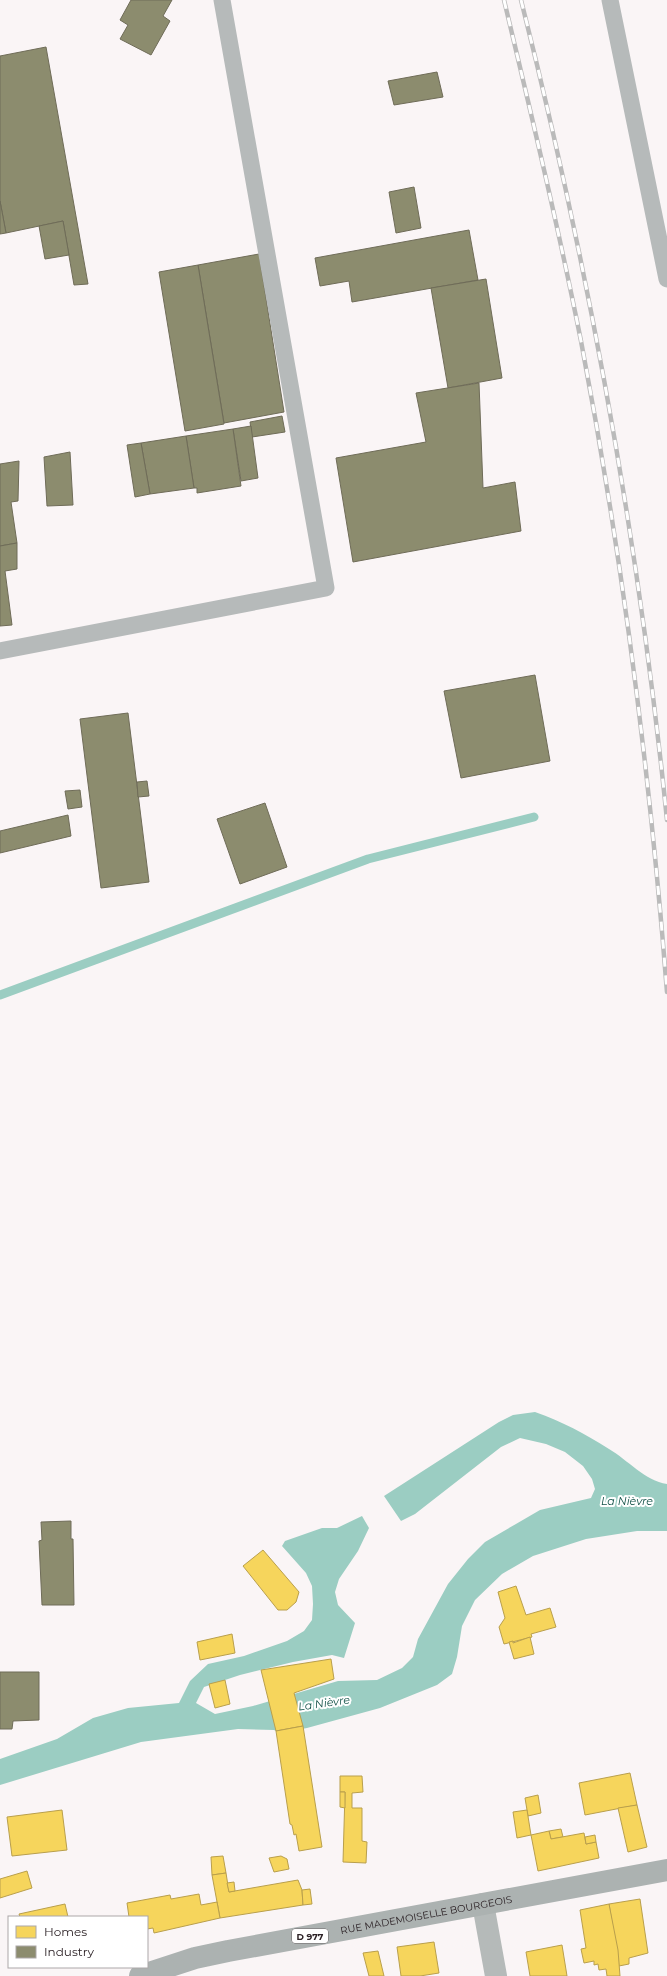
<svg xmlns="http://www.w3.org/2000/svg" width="667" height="1976" font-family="Montserrat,sans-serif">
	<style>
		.water { fill: #9bcdc2 }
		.homes { fill: #f6d55c; stroke: #b99f4c }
		.industry { fill: #8c8c6e; stroke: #6f6c58 }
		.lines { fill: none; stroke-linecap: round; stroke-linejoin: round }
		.stream { stroke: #9bcdc2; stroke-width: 9 }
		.lane { stroke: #b6baba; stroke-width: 17 }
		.secondary { stroke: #b5bab9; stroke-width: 22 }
		.primary { stroke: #acb2b1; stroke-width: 22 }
		.rail-casing { stroke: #bababa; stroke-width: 4.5 }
		.rail { stroke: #fff; stroke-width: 3; stroke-dasharray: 9; stroke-linecap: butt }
		.labels { text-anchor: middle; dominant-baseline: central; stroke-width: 4; stroke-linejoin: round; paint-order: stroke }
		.shield { fill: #fff; stroke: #6b6467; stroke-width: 1 }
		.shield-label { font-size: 9px; font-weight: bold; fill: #2c2226 }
		.street-label { font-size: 10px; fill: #2c2226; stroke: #fff }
		.water-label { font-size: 11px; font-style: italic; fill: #0f4f45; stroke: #fff }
	</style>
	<rect width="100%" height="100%" fill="#faf5f6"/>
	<path class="water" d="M 535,1412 C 563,1422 584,1433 609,1449 C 628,1460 645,1481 667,1484 L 667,1531 L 637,1531 L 586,1539 L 533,1556 L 502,1574 L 475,1600 L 462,1626 L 457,1657 L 452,1674 L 437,1685 L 380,1708 L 307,1728 L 280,1733 L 274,1730 L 238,1729 L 141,1742 L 0,1785 L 0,1759 L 57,1739 L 93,1718 L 128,1708 L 179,1703 L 190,1681 L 208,1664 L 244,1656 L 287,1641 L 304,1631 L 312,1620 L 313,1604 L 312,1586 L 306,1573 L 282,1546 L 285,1541 L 322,1528 L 337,1528 L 362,1516 L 369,1528 L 358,1551 L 339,1579 L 335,1592 L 338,1605 L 355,1623 L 344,1658 L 332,1655 L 293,1662 L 240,1675 L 204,1687 L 196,1703 L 215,1714 L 253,1706 L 338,1681 L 377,1680 L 402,1668 L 413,1657 L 418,1639 L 448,1584 L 468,1559 L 485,1542 L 540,1510 L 591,1498 L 595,1489 L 592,1479 L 583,1466 L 565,1452 L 546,1444 L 520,1438 L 501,1447 L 415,1514 L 401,1521 L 384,1496 L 499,1422 L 513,1415 Z"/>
	<g class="homes">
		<path d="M 263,1550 L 299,1592 L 296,1602 L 287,1610 L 278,1610 L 243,1566 Z"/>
		<path d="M 516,1586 L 526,1615 L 550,1608 L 556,1627 L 531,1634 L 532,1637 L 504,1644 L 499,1627 L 505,1618 L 498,1592 Z"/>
		<path d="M 232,1634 L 235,1653 L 200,1660 L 197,1642 Z"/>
		<path d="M 530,1637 L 534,1654 L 514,1659 L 509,1642 L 513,1641 L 513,1643 Z"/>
		<path d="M 331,1659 L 334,1679 L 294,1693 L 303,1726 L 276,1731 L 261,1670 Z"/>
		<path d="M 225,1680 L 230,1704 L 215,1708 L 209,1684 Z"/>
		<path d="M 303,1726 L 322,1847 L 299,1851 L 296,1834 L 294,1835 L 292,1825 L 290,1824 L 276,1731 Z"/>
		<path d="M 630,1773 L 637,1805 L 585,1815 L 579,1783 Z"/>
		<path d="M 340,1776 L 362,1776 L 363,1792 L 352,1793 L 352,1808 L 362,1808 L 362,1841 L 367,1842 L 366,1863 L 343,1862 L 345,1792 L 340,1792 Z"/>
		<path d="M 340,1792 L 345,1792 L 345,1808 L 340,1807 Z"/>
		<path d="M 538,1795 L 541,1813 L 528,1816 L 525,1798 Z"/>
		<path d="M 637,1805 L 647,1847 L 628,1852 L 618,1808 Z"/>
		<path d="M 62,1810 L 67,1850 L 12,1856 L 7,1817 Z"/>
		<path d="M 527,1810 L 531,1835 L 517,1838 L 513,1812 Z"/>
		<path d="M 561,1829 L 563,1837 L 551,1839 L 549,1831 Z"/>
		<path d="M 549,1831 L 551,1839 L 584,1833 L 586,1844 L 596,1842 L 599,1858 L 538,1871 L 531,1835 Z"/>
		<path d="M 595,1835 L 596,1842 L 586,1844 L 585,1837 Z"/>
		<path d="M 223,1856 L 226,1873 L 212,1875 L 211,1857 Z"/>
		<path d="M 281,1856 L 287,1859 L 289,1869 L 274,1872 L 269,1858 Z"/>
		<path d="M 27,1871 L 32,1888 L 0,1898 L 0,1879 Z"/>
		<path d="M 226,1873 L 229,1892 L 298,1880 L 302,1890 L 303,1905 L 220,1918 L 212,1875 Z"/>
		<path d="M 234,1882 L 235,1891 L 229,1892 L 227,1883 Z"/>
		<path d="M 310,1889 L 312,1904 L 303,1905 L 302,1890 Z"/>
		<path d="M 199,1894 L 201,1905 L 217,1902 L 220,1918 L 154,1933 L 153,1928 L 147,1929 L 147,1917 L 129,1917 L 127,1903 L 170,1895 L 171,1899 Z"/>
		<path d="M 640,1899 L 648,1953 L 629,1958 L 629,1964 L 619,1966 L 609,1904 Z"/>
		<path d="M 65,1904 L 68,1917 L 20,1917 L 19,1914 Z"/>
		<path d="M 609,1904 L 618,1950 L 620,1976 L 607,1976 L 606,1969 L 599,1970 L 598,1964 L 594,1965 L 594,1961 L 584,1963 L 581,1949 L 586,1948 L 580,1910 Z"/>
		<path d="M 434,1942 L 439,1973 L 420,1976 L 401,1976 L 397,1947 Z"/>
		<path d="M 562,1945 L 567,1976 L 530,1976 L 526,1952 Z"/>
		<path d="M 378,1951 L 384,1976 L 369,1976 L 363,1953 Z"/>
	</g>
	<g class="industry">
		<path d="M 131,0 L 172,0 L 163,16 L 170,21 L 151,55 L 120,39 L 128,25 L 120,20 Z"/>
		<path d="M 46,47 L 88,284 L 74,285 L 63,221 L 6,233 L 0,201 L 0,56 Z"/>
		<path d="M 437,72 L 443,97 L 394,105 L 388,81 Z"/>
		<path d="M 414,187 L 421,228 L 396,233 L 389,192 Z"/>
		<path d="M 0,201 L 6,233 L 0,234 Z"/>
		<path d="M 63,221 L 69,255 L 45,259 L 39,226 Z"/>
		<path d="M 469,230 L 478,280 L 352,302 L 349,281 L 320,286 L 315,258 Z"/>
		<path d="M 259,254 L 284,412 L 224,423 L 198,265 Z"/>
		<path d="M 198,265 L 224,424 L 185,431 L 159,272 Z"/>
		<path d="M 486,279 L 502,378 L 448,388 L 431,288 Z"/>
		<path d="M 479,383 L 483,488 L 515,482 L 521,531 L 353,562 L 336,458 L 426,442 L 416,393 Z"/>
		<path d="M 282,416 L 285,432 L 252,437 L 250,422 Z"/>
		<path d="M 251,426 L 258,478 L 241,481 L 233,429 Z"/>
		<path d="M 233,429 L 241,486 L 197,493 L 197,488 L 194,488 L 186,436 Z"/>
		<path d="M 186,436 L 194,488 L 150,494 L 141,443 Z"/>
		<path d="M 141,443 L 150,494 L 135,497 L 127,445 Z"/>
		<path d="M 70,452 L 73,505 L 47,506 L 44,457 Z"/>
		<path d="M 19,461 L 18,501 L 11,502 L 17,543 L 0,546 L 0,464 Z"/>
		<path d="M 17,543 L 17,569 L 5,571 L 12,625 L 0,626 L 0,546 Z"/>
		<path d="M 535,675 L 550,761 L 461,778 L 444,691 Z"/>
		<path d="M 128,713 L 149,882 L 101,888 L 80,719 Z"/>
		<path d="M 147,781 L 149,796 L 138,797 L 137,782 Z"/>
		<path d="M 80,790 L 82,807 L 68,809 L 65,791 Z"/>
		<path d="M 265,803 L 287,867 L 240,884 L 217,819 Z"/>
		<path d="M 68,815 L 71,836 L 0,853 L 0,831 Z"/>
		<path d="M 71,1521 L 71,1539 L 73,1539 L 74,1605 L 42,1605 L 39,1541 L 42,1540 L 41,1522 Z"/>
		<path d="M 0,1672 L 39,1672 L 39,1720 L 13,1721 L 12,1729 L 0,1729 Z"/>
	</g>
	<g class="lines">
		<path class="stream" d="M 0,995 L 368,859 L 534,817"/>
		<g class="lane">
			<path d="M 610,0 L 667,279"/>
			<path d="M 0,651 L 326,588 L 222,0"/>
		</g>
		<path class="secondary" d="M 483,1904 L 496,1976"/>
		<path class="primary" id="s1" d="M 140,1976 L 195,1958 L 228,1951 L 667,1870"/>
		<defs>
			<g id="rail">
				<path d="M 504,0 C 531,113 558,226 581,341 C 622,555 650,774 667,992"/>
				<path d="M 521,0 C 589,269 639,544 667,820"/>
			</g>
		</defs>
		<use href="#rail" class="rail-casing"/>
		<use href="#rail" class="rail"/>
	</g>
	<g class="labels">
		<rect class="shield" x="292" y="1929" width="36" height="14" rx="3"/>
		<g class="shield-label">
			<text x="310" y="1936">D 977</text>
		</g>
		<g class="street-label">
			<text stroke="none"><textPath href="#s1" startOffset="293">RUE MADEMOISELLE BOURGEOIS</textPath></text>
		</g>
		<g class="water-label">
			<text x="627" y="1501">La Nièvre</text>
			<text transform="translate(324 1703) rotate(-8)">La Nièvre</text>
		</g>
	</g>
	<rect x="8" y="1916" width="140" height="52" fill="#ffffff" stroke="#aba7a8"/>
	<rect x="16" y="1926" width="20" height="12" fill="#f6d55c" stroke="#aba7a8"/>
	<text x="44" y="1936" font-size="12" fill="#2c2226">Homes</text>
	<rect x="16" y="1946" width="20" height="12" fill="#8c8c6e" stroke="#aba7a8"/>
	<text x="44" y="1956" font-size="12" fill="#2c2226">Industry</text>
</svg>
